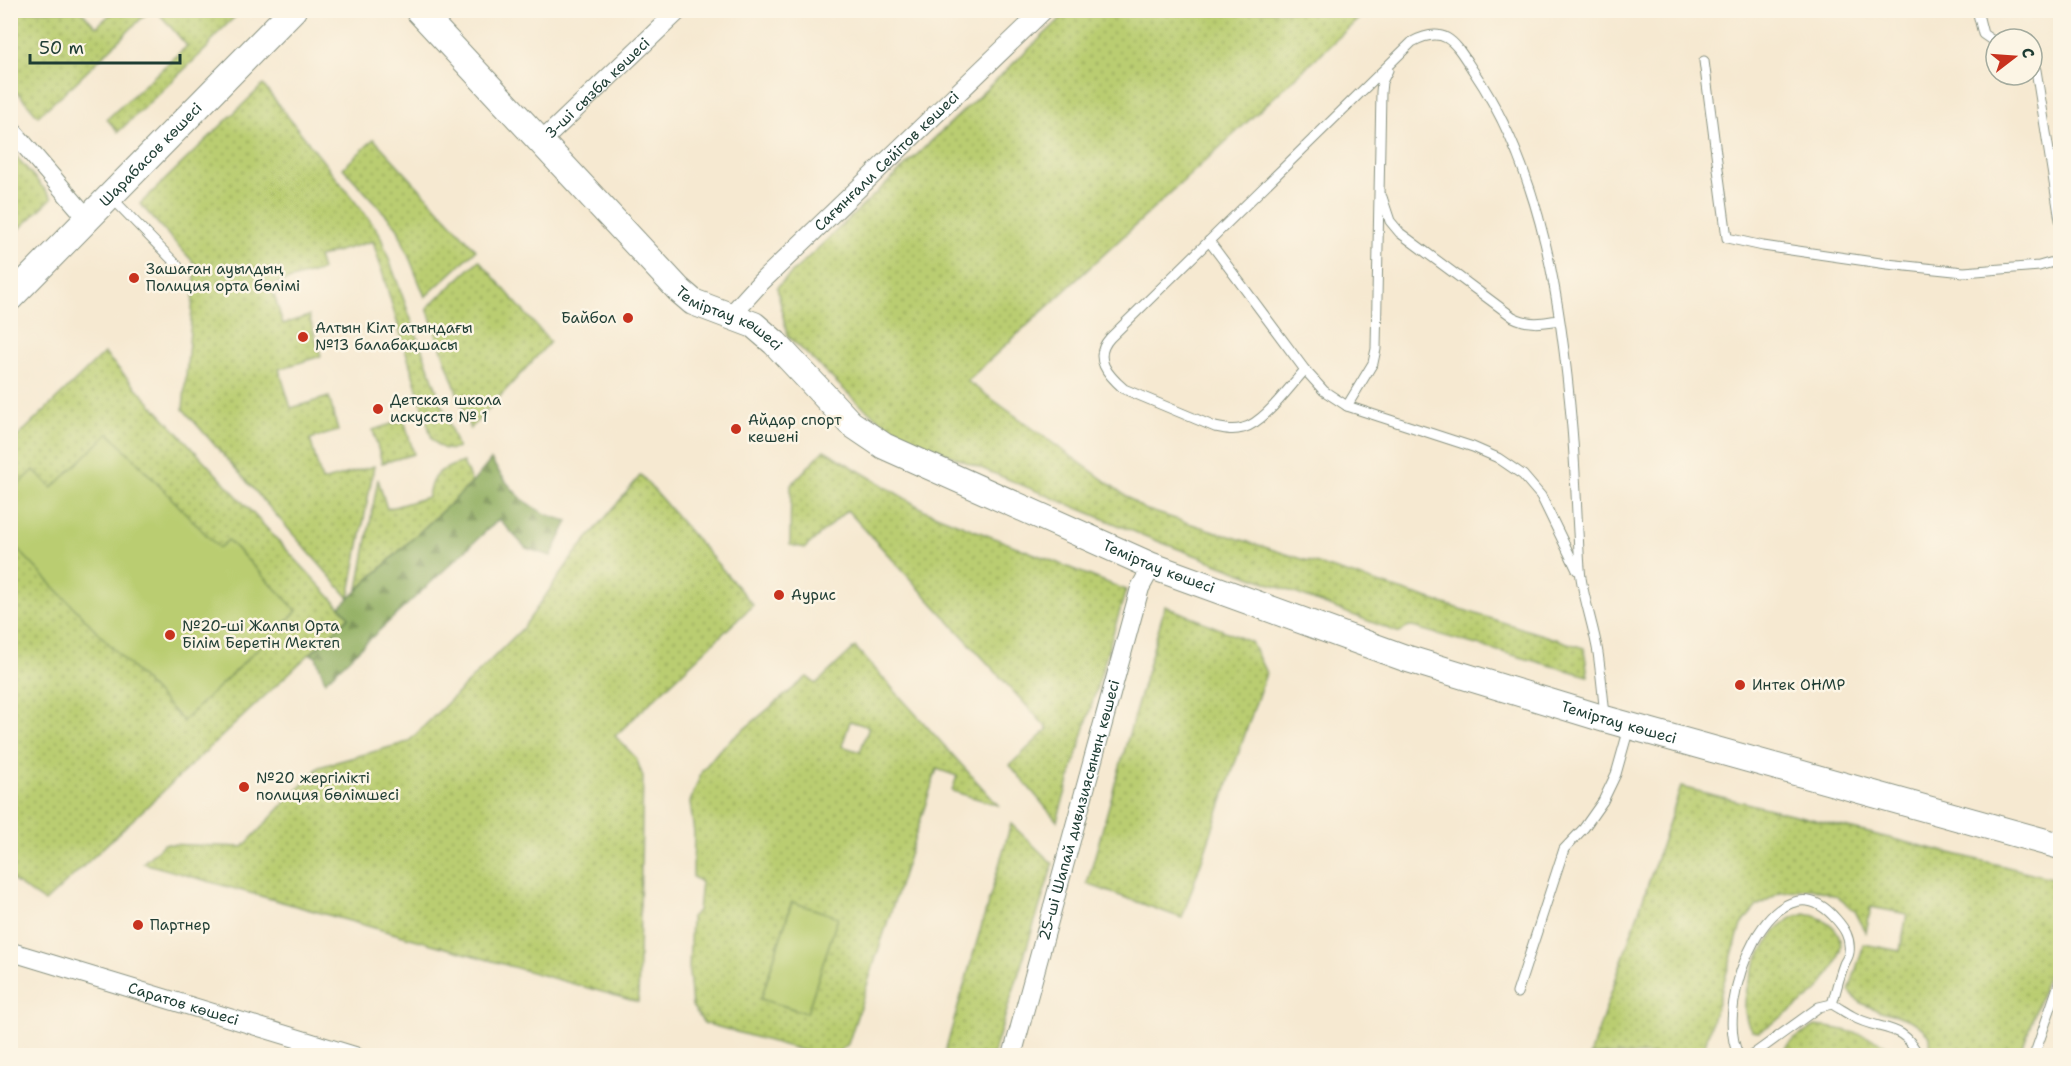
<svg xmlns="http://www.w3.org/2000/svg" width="2071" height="1066" font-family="'Shantell Sans',sans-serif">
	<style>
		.grass { fill: url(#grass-dots); stroke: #6c8552; stroke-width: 1.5; fill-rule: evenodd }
		.forest { fill: url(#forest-firs); stroke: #59764c; stroke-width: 1.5 }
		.garden { fill: #bacd71; stroke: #6c8552; stroke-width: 1.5 }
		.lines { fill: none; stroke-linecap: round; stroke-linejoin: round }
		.lane-casing { stroke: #8a9382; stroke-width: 11 }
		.street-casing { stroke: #8a9382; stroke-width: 20 }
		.secondary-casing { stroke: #8a9382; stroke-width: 28 }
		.lane { stroke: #fff; stroke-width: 9 }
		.street { stroke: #fff; stroke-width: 18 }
		.secondary { stroke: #fff; stroke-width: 26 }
		.poi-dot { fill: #c8321e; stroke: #fcf5e5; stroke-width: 2 }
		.labels { text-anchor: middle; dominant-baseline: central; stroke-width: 5; stroke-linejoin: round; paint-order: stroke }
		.street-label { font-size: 15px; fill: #1f3d34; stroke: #fcf5e5 }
		.poi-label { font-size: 15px; fill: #1f3d34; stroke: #fcf5e5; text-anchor: start }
	</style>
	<defs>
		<pattern id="grass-dots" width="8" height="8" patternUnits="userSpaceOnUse" patternTransform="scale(1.5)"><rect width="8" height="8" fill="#bacd71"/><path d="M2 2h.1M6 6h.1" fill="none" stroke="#97a85e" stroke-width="1.8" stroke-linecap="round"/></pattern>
		<pattern id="forest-firs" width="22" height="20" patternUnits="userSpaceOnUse" patternTransform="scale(1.5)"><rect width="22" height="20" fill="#93b063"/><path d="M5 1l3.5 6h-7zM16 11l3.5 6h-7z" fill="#779052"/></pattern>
	</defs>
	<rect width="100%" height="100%" fill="#fcf5e5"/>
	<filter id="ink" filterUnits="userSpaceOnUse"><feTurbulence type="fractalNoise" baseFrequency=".0167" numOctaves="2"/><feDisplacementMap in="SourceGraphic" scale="12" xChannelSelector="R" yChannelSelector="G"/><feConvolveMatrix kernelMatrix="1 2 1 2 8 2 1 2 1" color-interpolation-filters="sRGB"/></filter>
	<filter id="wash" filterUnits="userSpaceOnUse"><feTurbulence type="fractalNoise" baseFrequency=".008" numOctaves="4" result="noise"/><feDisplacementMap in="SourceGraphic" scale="24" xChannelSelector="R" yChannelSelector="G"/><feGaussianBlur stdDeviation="1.35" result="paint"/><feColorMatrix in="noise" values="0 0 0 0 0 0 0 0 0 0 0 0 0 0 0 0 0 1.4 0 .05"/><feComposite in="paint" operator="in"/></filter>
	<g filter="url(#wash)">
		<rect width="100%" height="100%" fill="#f6e9d1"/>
		<g class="grass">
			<path d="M 15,11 L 81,11 L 96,27 L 114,11 L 149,11 L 74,84 L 38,116 L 20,95 L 11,89 L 11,15 Z"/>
			<path d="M 157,11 L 241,11 L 216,35 L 207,48 L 118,132 L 107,119 L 187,46 Z"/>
			<path d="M 1069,11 L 1367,11 L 967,381 L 1144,509 L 1584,648 L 1588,676 L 1409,626 L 1400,633 L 1147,537 L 911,439 L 883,422 L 859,404 L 787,335 L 777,287 Z"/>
			<path d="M 263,85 L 379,232 L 458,448 C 446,452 440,448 432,439 L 373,241 L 318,257 L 322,270 L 271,285 L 283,324 L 309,316 L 321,356 L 279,369 L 291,408 L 329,397 L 338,431 L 310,439 L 322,481 L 374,466 L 349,598 L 183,409 L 196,265 L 140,204 Z"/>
			<path d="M 374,139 L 476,250 L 425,297 L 397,227 L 343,168 Z"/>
			<path d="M 10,149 L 52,198 L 11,237 L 10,237 Z"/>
			<path d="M 479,260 L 550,342 L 470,429 L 427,308 Z"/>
			<path d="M 104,353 L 349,617 L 45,902 L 11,879 L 11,443 Z"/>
			<path d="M 404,420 L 414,454 L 382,463 L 373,430 Z"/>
			<path d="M 824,450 L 926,511 L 1126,590 L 1057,821 L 1010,765 L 1048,729 L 847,510 L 805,548 L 790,545 L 791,485 Z"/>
			<path d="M 463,462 L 472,483 L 358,589 L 378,479 L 387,509 L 428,497 C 431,472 442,469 463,462 Z"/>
			<path d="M 641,475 L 753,605 L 615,736 L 636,758 L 643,777 L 638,1002 L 143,863 L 164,844 L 243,847 L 319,767 L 408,742 L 523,628 L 574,555 Z"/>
			<path d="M 1165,606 L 1251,642 L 1266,673 L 1182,918 L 1087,884 Z"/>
			<path d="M 855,647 L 998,805 L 952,791 L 957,776 L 937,769 L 848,1044 L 835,1055 L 819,1055 L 704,1023 L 692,1006 L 689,972 L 691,917 L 698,911 L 701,882 L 693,877 L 694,833 L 690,802 L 702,771 L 720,749 L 807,677 L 816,684 ZM 850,721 L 869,727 L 860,752 L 842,746 ZM 792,902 L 807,1013 L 761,999 Z"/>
			<path d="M 1681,787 L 2060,880 L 2060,945 L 2049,971 L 2020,1055 L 1931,1055 L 1930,1036 C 1925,1031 1919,1024 1912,1021 C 1890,1011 1864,1012 1849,991 L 1864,944 L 1900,951 L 1907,914 L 1871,907 L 1866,932 L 1855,911 L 1836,896 L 1811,888 L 1781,892 L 1757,906 L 1741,925 L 1702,1055 L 1590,1055 Z"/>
			<path d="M 1011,824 L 1053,864 L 993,1055 L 944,1055 Z"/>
			<path d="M 1805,913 C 1840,922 1851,942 1830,973 C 1825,979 1822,987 1816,992 C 1799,1007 1778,1019 1759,1032 L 1752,1031 C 1731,1003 1761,939 1788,920 C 1793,917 1800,915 1805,913 Z"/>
			<path d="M 1815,1026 C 1833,1027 1888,1037 1894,1055 L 1779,1055 L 1794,1039 Z"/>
		</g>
		<path class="forest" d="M 491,460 C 511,492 530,513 568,521 L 551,556 L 526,548 L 499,519 L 325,681 L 316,657 L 311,654 L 349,617 L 340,607 L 472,483 Z"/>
		<g class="garden">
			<path d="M 109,433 L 219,548 L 228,540 L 297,611 L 183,721 L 11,542 L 11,492 L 34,470 L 52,488 Z"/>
			<path d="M 792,902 L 838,917 L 807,1013 L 761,999 Z"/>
		</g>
	</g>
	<g filter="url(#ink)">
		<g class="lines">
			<defs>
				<g id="lane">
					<path d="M 1977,10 L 1983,34 L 1996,43"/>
					<path d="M 1704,61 L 1727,238 L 1763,246 L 1887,264 L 1964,272 L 2039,266 L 2060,260"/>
					<path d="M 2032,67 L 2036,70 L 2060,220"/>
					<path d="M 1382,197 L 1390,221 L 1400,233 L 1513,317 C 1529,325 1541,323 1559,320"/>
					<path d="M 112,198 L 178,266"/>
					<path d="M 1209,241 L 1305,370 L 1324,391 L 1347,406 L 1473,447 L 1498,458 L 1523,475 L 1541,496 L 1577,570"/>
					<path d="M 1305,370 C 1289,387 1264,423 1243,428 C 1233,431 1225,429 1215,427 L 1124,389 C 1108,375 1092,358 1110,338 L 1412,42 C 1447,23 1456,45 1474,72 C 1543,174 1562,307 1572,428 C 1575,463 1576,498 1578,532 C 1579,547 1579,563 1581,578 C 1585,603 1594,628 1598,653 C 1601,674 1603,695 1605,716"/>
					<path d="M 1347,406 L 1373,363 L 1376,349 L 1381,92 L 1382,82 L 1388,70"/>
					<path d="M 1517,993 L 1564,849 L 1584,828 L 1603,801 L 1616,774 L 1629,728"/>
					<path d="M 1739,1056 C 1711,1003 1775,848 1836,919 C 1844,928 1851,938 1849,952 C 1849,956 1846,960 1844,964 C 1839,977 1836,991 1832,1004"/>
					<path d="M 1751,1056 L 1819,1007 L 1832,1004 C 1839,1008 1845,1012 1852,1016 C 1879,1032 1904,1021 1918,1056"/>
					<path d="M 2034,1056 L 2060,981"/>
				</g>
				<g id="street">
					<path d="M 10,128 L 88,219"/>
					<path id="s1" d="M 541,142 L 679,10"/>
					<path id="s2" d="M 731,315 L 760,283 L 1044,10"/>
					<path id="s3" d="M 10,954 L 12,952 L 355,1056"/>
					<path id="s4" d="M 1012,1056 L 1140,588 L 1152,566"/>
				</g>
				<g id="secondary">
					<path id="s5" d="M 418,10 L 679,290 L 693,302 L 754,325 L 775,343 L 850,423 L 884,446 L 1152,566 L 1405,658 L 1605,719 L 2060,846"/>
					<path id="s6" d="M 10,298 L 293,10"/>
				</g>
			</defs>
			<use href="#lane" class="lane-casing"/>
			<use href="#street" class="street-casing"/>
			<use href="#secondary" class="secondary-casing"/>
			<use href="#lane" class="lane"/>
			<use href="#street" class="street"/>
			<use href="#secondary" class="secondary"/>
		</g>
	</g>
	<g class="poi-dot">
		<circle cx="134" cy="278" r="6"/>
		<circle cx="628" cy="318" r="6"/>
		<circle cx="303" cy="337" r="6"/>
		<circle cx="378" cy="409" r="6"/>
		<circle cx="736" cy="429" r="6"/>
		<circle cx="779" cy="595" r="6"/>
		<circle cx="170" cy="635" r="6"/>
		<circle cx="1740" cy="685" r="6"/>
		<circle cx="244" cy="787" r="6"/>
		<circle cx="138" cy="925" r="6"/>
	</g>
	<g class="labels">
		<g class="street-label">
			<text stroke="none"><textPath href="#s1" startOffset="78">3-ші сызба көшесі</textPath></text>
			<text stroke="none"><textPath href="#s6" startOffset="201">Шарабасов көшесі</textPath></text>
			<text stroke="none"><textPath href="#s2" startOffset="219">Сағынғали Сейітов көшесі</textPath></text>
			<text stroke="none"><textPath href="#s5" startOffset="441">Теміртау көшесі</textPath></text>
			<text stroke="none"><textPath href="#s5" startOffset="945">Теміртау көшесі</textPath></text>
			<text stroke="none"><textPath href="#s5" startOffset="1431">Теміртау көшесі</textPath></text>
			<text stroke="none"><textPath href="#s4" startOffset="255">25-ші Шапай дивизиясының көшесі</textPath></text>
			<text stroke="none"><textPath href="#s3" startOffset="182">Саратов көшесі</textPath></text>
		</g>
		<g class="poi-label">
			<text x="146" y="269">Зашаған ауылдың<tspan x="146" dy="17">Полиция орта бөлімі</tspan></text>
			<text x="616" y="318" text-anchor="end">Байбол</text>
			<text x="315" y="328">Алтын Кілт атындағы<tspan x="315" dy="17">№13 балабақшасы</tspan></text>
			<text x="390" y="400">Детская школа<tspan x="390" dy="17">искусств № 1</tspan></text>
			<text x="748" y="420">Айдар спорт<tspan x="748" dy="17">кешені</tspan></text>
			<text x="791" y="595">Аурис</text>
			<text x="182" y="626">№20-ші Жалпы Орта<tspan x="182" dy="17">Білім Беретін Мектеп</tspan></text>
			<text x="1752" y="685">Интек ОНМР</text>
			<text x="256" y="778">№20 жергілікті<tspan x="256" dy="17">полиция бөлімшесі</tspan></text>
			<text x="150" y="925">Партнер</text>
		</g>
	</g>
	<rect width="2071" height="1066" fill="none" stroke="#fcf5e5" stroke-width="36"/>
	<g transform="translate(2014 57) rotate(73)"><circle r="28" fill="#fcf5e5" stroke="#a4ab9e" stroke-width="1.5"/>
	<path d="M0-4.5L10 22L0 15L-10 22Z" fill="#c8321e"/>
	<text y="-9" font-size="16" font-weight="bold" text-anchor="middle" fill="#1f3d34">С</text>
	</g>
	<path d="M30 54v9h150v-9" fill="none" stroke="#1f3d34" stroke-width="3"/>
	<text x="39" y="54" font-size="18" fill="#1f3d34" stroke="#fcf5e5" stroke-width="4.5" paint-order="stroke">50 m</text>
</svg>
